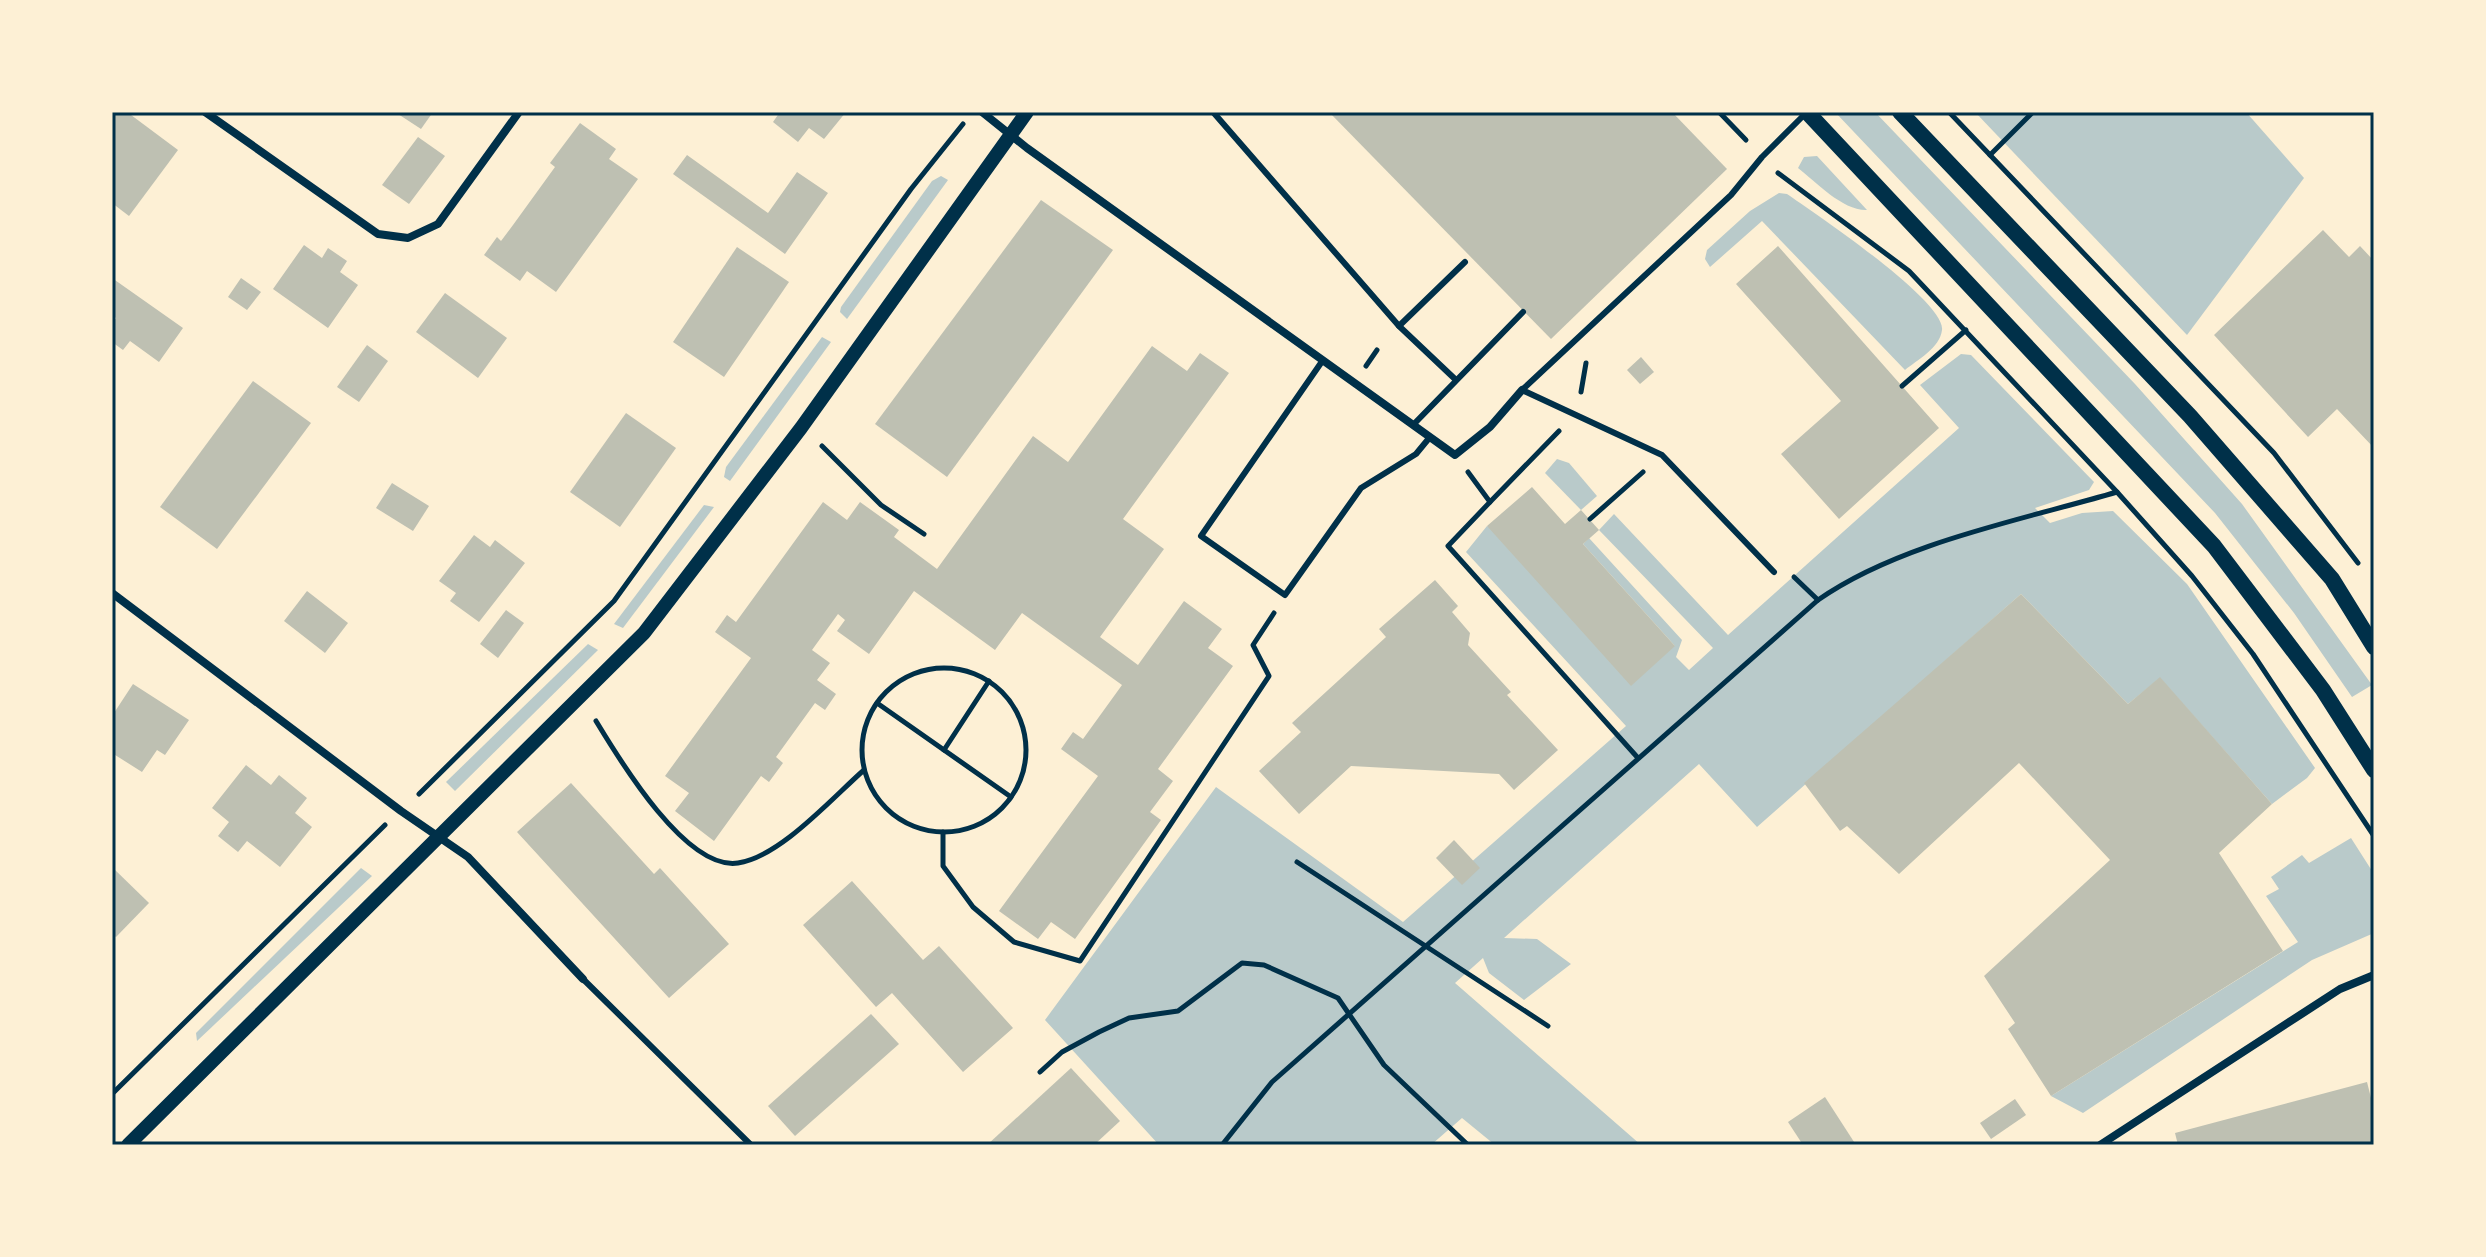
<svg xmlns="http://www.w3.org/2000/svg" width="2486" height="1257" font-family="Cabin,sans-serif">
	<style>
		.green { fill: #b9caca }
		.building { fill: #bec0b2 }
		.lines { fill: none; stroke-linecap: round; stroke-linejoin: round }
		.path { stroke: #003049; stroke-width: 5 }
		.service { stroke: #003049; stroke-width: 6 }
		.minor { stroke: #003049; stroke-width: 8 }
		.tertiary { stroke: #003049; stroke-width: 14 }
		.secondary { stroke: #003049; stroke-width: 16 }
		.neatline { fill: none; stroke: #003049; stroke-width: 3 }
	</style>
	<rect width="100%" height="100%" fill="#fdf0d5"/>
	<g class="green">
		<path d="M 1835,112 L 1875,112 L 2135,384 L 2242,504 L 2372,685 L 2352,697 L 2294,613 L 2215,513 Z"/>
		<path d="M 1975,112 L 2246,112 L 2304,178 L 2187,335 Z"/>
		<path d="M 1817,156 L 1867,210 C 1843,211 1816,182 1798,168 L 1804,157 Z"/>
		<path d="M 941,176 L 948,180 L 847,319 L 840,312 L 841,307 L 932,181 Z"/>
		<path d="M 1779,193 L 1787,194 C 1813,212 1946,301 1942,330 C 1940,348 1917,360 1905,370 L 1762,221 L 1710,267 L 1705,259 L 1707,250 L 1750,211 Z"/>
		<path d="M 822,337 L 831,342 L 730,481 L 724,477 L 726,467 Z"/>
		<path d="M 1961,354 L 1971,355 L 2094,482 L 2089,490 L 2035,508 L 2050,523 L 2082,513 L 2113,511 L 2187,584 L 2315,768 L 2307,778 L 2272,804 L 2160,678 L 2128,704 L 2021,594 L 1757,827 L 1699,764 L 1504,938 L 1537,939 L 1571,964 L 1524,1000 L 1489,973 L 1483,958 L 1455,983 L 1641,1145 L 1495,1145 L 1462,1118 L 1431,1145 L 1159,1145 L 1045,1020 L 1216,787 L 1403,922 L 1626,726 L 1466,552 L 1487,526 L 1675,646 L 1583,544 L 1589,538 L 1682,640 L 1676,657 L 1689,670 L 1713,648 L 1599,530 L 1614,514 L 1728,635 L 1959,428 L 1920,385 Z"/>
		<path d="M 1557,459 L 1569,463 L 1597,496 L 1581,510 L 1545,473 Z"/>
		<path d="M 704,505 L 714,507 L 623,628 L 614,624 Z"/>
		<path d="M 588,644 L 598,650 L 455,791 L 446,782 Z"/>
		<path d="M 2351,838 L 2374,874 L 2374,933 L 2312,960 L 2083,1113 L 2051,1096 L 2298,942 L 2266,896 L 2279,889 L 2271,877 L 2302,855 L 2309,863 Z"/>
		<path d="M 361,868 L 372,876 L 197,1041 L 196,1033 Z"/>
	</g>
	<g class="building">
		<path d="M 112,112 L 127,112 L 178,150 L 129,216 L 112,203 Z"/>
		<path d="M 395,112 L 433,112 L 421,129 Z"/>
		<path d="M 780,112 L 846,112 L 824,139 L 809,128 L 798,142 L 773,122 Z"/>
		<path d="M 1329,112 L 1672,112 L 1727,169 L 1551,339 Z"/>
		<path d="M 580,123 L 616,149 L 609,159 L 638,179 L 556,292 L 527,271 L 520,281 L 484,255 L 497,237 L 501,241 L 513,225 L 555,167 L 550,163 Z"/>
		<path d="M 418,137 L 445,156 L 409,204 L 382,185 Z"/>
		<path d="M 687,155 L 768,213 L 797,172 L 828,193 L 785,254 L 673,174 Z"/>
		<path d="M 1041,200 L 1113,250 L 947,477 L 875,424 Z"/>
		<path d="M 2323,230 L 2349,257 L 2360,246 L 2374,261 L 2374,448 L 2337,409 L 2308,437 L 2214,335 Z"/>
		<path d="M 304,245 L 322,258 L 328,248 L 347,261 L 340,272 L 358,285 L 328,328 L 273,289 Z"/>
		<path d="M 1778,246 L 1939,428 L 1839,519 L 1781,454 L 1841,401 L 1736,284 Z"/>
		<path d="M 737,247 L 789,282 L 724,377 L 673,342 Z"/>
		<path d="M 112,278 L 183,328 L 159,362 L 130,341 L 123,350 L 112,342 L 112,324 L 116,318 L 112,315 Z"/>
		<path d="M 241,278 L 261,292 L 247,310 L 228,297 Z"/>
		<path d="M 445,293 L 507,338 L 478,378 L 416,332 Z"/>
		<path d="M 367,345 L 388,361 L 359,402 L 337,387 Z"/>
		<path d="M 1152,346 L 1187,371 L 1200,353 L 1229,373 L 1123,519 L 1164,549 L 1100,637 L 1138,665 L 1184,601 L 1222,629 L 1208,648 L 1233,666 L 1158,769 L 1173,781 L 1150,812 L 1161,820 L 1075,939 L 1051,922 L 1038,939 L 999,911 L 1098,776 L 1061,749 L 1073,732 L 1083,739 L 1122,685 L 1022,613 L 995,650 L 914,591 L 869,654 L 837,631 L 845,620 L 838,614 L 812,650 L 830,663 L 817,680 L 836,694 L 825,710 L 815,703 L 776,757 L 783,763 L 769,782 L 761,776 L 714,841 L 675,811 L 689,793 L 665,776 L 751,658 L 715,632 L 727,615 L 736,622 L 823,502 L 847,520 L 860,502 L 899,530 L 894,537 L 937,569 L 1033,436 L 1068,462 Z"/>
		<path d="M 1641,357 L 1654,372 L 1640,384 L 1627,370 Z"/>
		<path d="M 253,381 L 311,423 L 217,549 L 160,507 Z"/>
		<path d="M 626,413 L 676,448 L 620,527 L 570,492 Z"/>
		<path d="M 392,483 L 429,506 L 413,531 L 376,508 Z"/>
		<path d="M 1532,487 L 1565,524 L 1581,510 L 1599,530 L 1583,544 L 1675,646 L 1631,686 L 1487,526 Z"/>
		<path d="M 474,535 L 490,547 L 495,540 L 525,563 L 479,622 L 450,601 L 456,593 L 439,581 Z"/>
		<path d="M 1435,580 L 1458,606 L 1452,612 L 1470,633 L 1468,645 L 1511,692 L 1507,695 L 1558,750 L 1514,790 L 1499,774 L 1351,766 L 1299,814 L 1259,771 L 1301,732 L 1292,723 L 1386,637 L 1379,629 Z"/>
		<path d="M 307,591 L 348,623 L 325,653 L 284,621 Z"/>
		<path d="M 2021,594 L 2128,704 L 2160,677 L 2272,804 L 2219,853 L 2283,951 L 2051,1096 L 2008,1029 L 2015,1023 L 1984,976 L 2110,860 L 2019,763 L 1899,874 L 1847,826 L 1840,831 L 1804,783 Z"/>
		<path d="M 506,610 L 524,623 L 498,658 L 480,644 Z"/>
		<path d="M 133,684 L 189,720 L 165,755 L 157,750 L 142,772 L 112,753 L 112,716 Z"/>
		<path d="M 246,765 L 271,785 L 279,775 L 307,798 L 295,813 L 312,827 L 280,867 L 247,841 L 238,852 L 218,836 L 229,822 L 212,808 Z"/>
		<path d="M 571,783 L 654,874 L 660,868 L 729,944 L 669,998 L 517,832 Z"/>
		<path d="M 1454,840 L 1480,868 L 1462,885 L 1436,858 Z"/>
		<path d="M 112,867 L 149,903 L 116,937 L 112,934 Z"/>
		<path d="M 852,881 L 923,960 L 939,946 L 1013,1028 L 963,1072 L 892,993 L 876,1007 L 803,925 Z"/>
		<path d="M 871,1014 L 899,1044 L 795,1136 L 768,1106 Z"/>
		<path d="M 1071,1068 L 1120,1121 L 1094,1145 L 987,1145 Z"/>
		<path d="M 2367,1082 L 2374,1110 L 2374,1145 L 2178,1145 L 2175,1133 Z"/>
		<path d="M 1825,1097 L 1856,1145 L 1803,1145 L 1788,1122 Z"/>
		<path d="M 2015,1099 L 2026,1115 L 1991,1139 L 1980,1123 Z"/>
	</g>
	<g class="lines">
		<g class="path">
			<path d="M 1719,112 L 1746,140"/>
			<path d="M 1949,112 L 2274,453 L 2358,563"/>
			<path d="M 1990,155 L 2033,112"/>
			<path d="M 1778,173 L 1909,271 L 2117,492 L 2192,576 L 2253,654 L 2374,836"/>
			<path d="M 1366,366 L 1377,350"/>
			<path d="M 1902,386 L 1966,330"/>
			<path d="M 1581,392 L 1586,363"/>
			<path d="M 822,446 L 881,505 L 924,534"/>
			<path d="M 1468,472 L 1490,502 L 1448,546 L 1638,758"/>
			<path d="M 1490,502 L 1559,431"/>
			<path d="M 1590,519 L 1643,472"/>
			<path d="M 1794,577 L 1818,600"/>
			<circle cx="944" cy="750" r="82"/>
			<path d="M 877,703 L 1011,797"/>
			<path d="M 596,721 C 619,759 686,871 738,863 C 780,857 832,798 864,770"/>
			<path d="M 944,750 L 989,681"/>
			<path d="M 419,794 L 614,601 L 911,189 L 963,124"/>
			<path d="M 943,832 L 943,866 L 973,907 L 1014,942 L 1080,961 L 1269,676 L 1253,645 L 1274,613"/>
			<path d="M 1297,862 L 1548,1026"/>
			<path d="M 1040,1072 L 1062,1052 L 1099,1032 L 1129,1018 L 1178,1011 L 1242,963 L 1264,965 L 1338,998 L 1384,1065 L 1468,1145"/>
			<path d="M 112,1094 L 385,825"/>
			<path d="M 1222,1145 L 1272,1082 L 1818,600 C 1899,543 2022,520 2117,492"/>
		</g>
		<g class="service">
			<path d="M 1213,112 L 1399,326 L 1456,380"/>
			<path d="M 1399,326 L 1465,262"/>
			<path d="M 1323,360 L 1201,536 L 1285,595 L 1361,488 L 1416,454 L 1430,437"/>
			<path d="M 1413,425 L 1523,312"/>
			<path d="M 1774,572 L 1662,455 L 1522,390 L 1731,195 L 1762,157 L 1805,114"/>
			<path d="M 583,979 L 751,1145"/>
		</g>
		<g class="minor">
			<path d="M 205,112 L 378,234 L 408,238 L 438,224 L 519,112"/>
			<path d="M 982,112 L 1027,148 L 1455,455 L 1490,427 L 1522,390"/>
			<path d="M 112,593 L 401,811 L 468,857 L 583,979"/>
			<path d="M 2100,1145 L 2340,989 L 2374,975"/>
		</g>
		<path class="tertiary" d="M 128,1145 L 644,633 L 801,428 L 1027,112"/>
		<g class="secondary">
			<path d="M 1807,112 L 2214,546 L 2323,690 L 2374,770"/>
			<path d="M 1900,112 L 2190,416 L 2332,579 L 2374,647"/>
		</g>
	</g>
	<rect width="2486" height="1257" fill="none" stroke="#fdf0d5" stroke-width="228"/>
	<rect x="114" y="114" width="2258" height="1029" class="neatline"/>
</svg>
